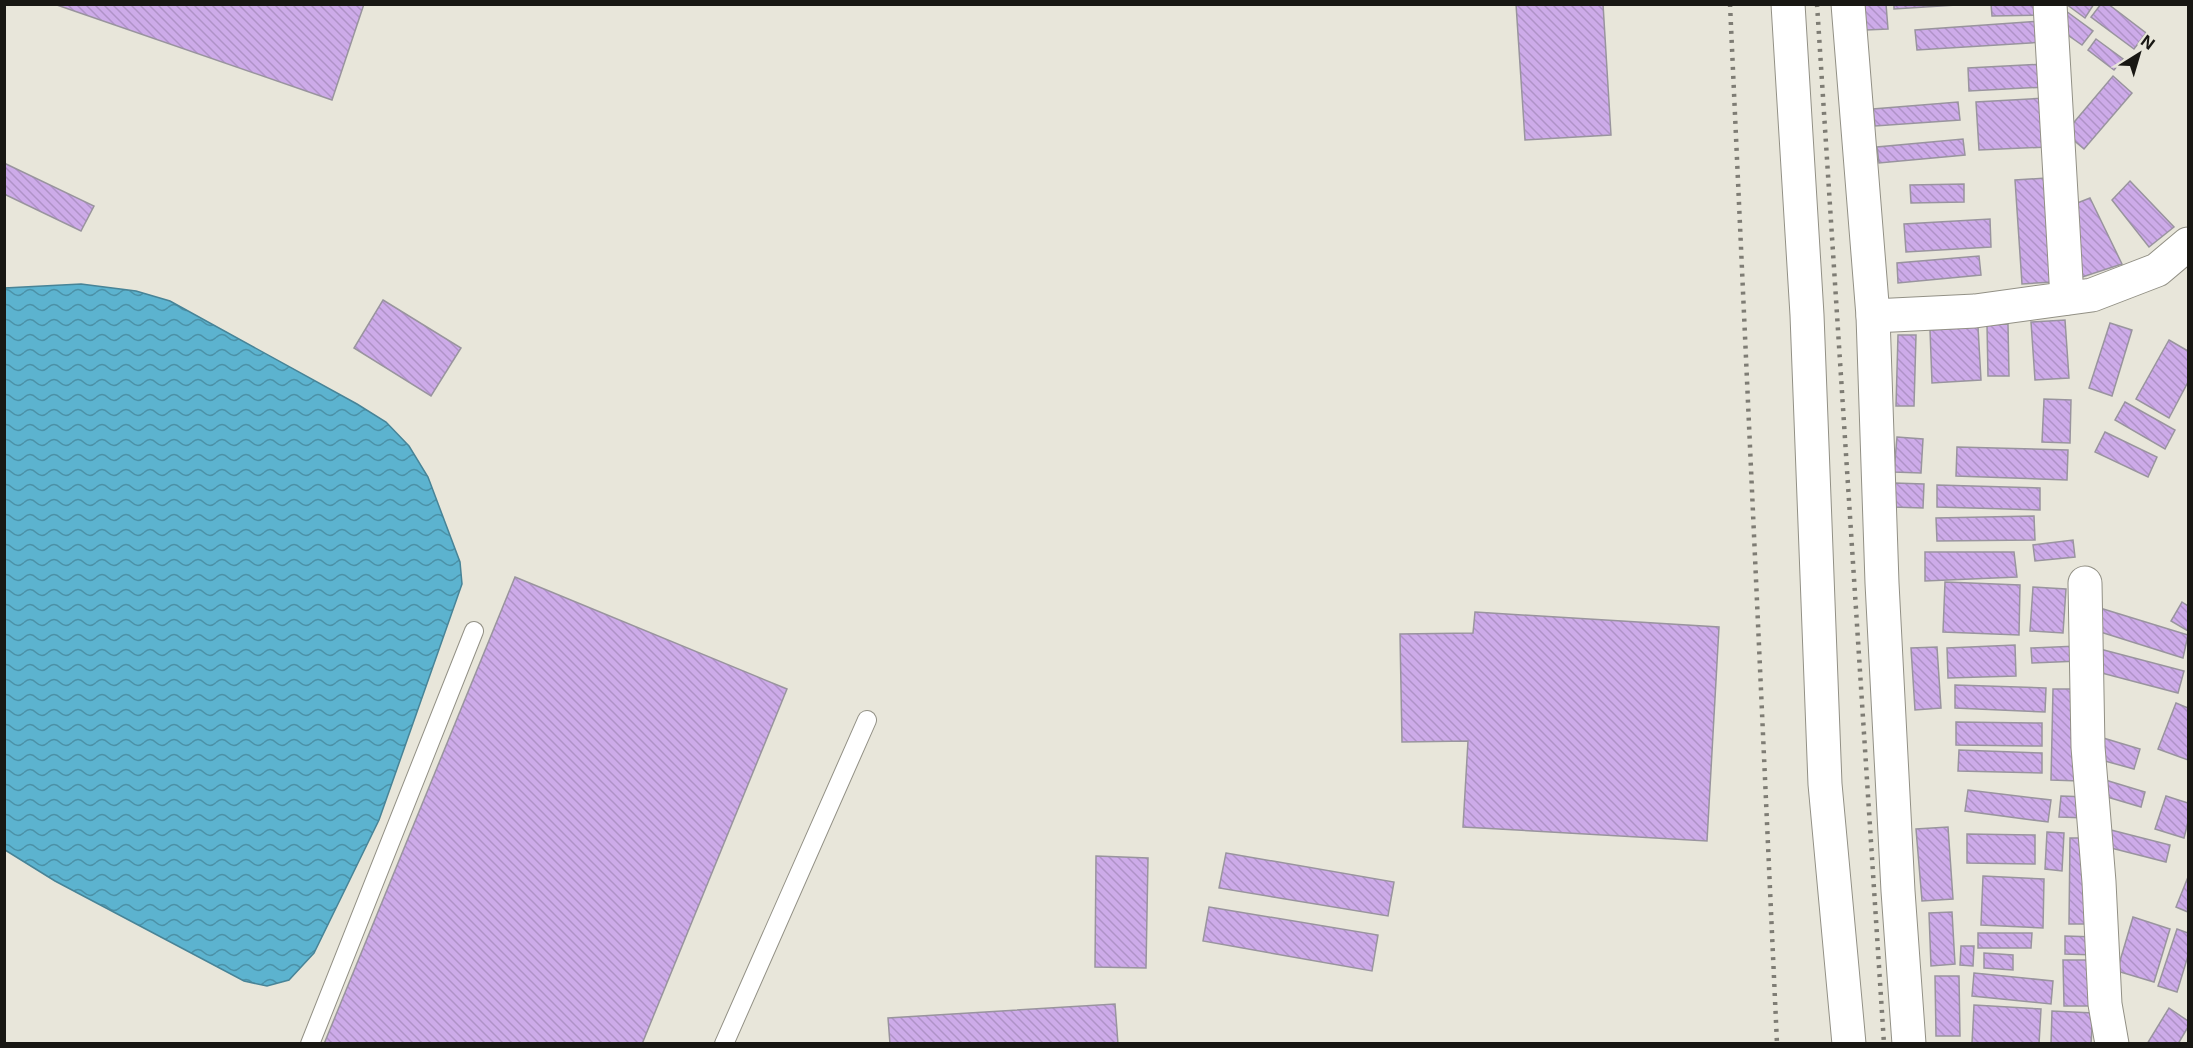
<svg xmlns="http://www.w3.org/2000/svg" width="2193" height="1048" font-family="Inter,sans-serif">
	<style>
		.water { fill: url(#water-waves); stroke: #488497; stroke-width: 1.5 }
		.building { fill: url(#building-back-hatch); stroke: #99949e; stroke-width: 1.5 }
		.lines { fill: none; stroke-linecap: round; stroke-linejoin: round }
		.lane-casing { stroke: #929085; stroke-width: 20 }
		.street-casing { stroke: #929085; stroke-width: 35 }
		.secondary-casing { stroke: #929085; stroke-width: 35 }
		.lane { stroke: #fff; stroke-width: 18 }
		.street { stroke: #fff; stroke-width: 33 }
		.secondary { stroke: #fff; stroke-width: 33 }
		.rail { stroke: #7e7c74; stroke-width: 4.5; stroke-dasharray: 3 6; stroke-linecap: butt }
	</style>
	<defs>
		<pattern id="water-waves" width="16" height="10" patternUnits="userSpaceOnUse" patternTransform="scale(1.5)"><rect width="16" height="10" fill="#5cb3cf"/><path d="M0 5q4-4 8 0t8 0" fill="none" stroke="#4b91a7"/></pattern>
		<pattern id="building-back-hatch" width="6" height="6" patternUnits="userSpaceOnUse" patternTransform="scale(1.5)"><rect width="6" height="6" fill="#cdabe9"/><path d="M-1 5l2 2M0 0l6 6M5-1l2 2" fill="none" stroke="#af92c7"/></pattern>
	</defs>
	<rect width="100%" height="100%" fill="#e8e6da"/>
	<path class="water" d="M 81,284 L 136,291 L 170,301 L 357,404 L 386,422 L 409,446 L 428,477 L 460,562 L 462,584 L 379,820 L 314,953 L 289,980 L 267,986 L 244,981 L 55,881 L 5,850 L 5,288 Z"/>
	<g class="building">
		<path d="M 54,4 L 364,4 L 332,100 Z"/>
		<path d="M 1516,4 L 1603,4 L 1611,135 L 1525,140 Z"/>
		<path d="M 1864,4 L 1886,4 L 1888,29 L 1866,30 Z"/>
		<path d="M 1894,4 L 1956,4 L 1956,5 L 1894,9 Z"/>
		<path d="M 1991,4 L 2044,4 L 2044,15 L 1992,16 Z"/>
		<path d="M 2066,4 L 2094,4 L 2085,18 Z"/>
		<path d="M 2101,4 L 2108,4 L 2146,33 L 2134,49 L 2091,17 Z"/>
		<path d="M 2066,11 L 2093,31 L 2082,45 L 2055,26 Z"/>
		<path d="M 2042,21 L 2044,42 L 1917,50 L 1915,30 Z"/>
		<path d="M 2096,39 L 2123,59 L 2114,70 L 2088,50 Z"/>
		<path d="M 2044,64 L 2046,87 L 1969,91 L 1968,68 Z"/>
		<path d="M 2113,76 L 2132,93 L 2084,149 L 2065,133 Z"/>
		<path d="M 2046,98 L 2048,147 L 1979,150 L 1976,102 Z"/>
		<path d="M 1958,102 L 1960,120 L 1875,126 L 1873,109 Z"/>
		<path d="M 1963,139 L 1965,155 L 1879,163 L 1877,147 Z"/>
		<path d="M 4,163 L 94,206 L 81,231 L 4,194 Z"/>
		<path d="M 2046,178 L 2053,282 L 2022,284 L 2015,180 Z"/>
		<path d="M 2130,181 L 2174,227 L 2149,247 L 2112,200 Z"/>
		<path d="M 1964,184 L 1964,202 L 1911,203 L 1910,185 Z"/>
		<path d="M 2090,198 L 2122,264 L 2070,281 L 2067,207 Z"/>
		<path d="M 1990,219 L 1991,247 L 1906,252 L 1904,224 Z"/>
		<path d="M 1979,256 L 1981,275 L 1898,283 L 1897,263 Z"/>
		<path d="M 383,300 L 461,348 L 431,396 L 354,348 Z"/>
		<path d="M 2065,320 L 2069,378 L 2035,380 L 2031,322 Z"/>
		<path d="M 2110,323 L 2132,330 L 2112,396 L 2089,388 Z"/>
		<path d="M 2008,324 L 2009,376 L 1988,376 L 1987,325 Z"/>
		<path d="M 1978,327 L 1981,380 L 1932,383 L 1930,330 Z"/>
		<path d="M 1898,335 L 1916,335 L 1914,406 L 1896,406 Z"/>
		<path d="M 2169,340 L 2188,351 L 2188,382 L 2169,418 L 2136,399 Z"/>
		<path d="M 2044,399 L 2071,400 L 2070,443 L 2042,442 Z"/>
		<path d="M 2125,402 L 2175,430 L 2165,449 L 2115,420 Z"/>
		<path d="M 2105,432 L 2157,457 L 2148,477 L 2095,452 Z"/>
		<path d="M 1897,437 L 1923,439 L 1921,473 L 1894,472 Z"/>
		<path d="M 1957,447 L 2068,450 L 2067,480 L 1956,476 Z"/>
		<path d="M 1894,483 L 1924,484 L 1923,508 L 1893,507 Z"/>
		<path d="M 1937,485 L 2040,488 L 2040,510 L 1937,507 Z"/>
		<path d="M 2034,516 L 2035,540 L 1937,541 L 1936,518 Z"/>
		<path d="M 2073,540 L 2075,557 L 2035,561 L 2033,545 Z"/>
		<path d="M 1925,552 L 2014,552 L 2017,577 L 1925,581 Z"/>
		<path d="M 515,577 L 787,689 L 642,1044 L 324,1044 Z"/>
		<path d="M 1945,582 L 2020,585 L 2019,635 L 1943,632 Z"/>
		<path d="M 2033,587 L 2066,589 L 2063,633 L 2030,631 Z"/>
		<path d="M 2182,602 L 2188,606 L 2188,631 L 2171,621 Z"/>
		<path d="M 2100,608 L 2188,635 L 2183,658 L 2094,630 Z"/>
		<path d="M 1475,612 L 1719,627 L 1707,841 L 1463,827 L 1468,741 L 1402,742 L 1400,634 L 1473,633 Z"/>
		<path d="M 2015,645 L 2016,676 L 1948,678 L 1947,648 Z"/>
		<path d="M 2078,646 L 2079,661 L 2032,663 L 2031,648 Z"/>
		<path d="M 1937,647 L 1941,708 L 1915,710 L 1911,648 Z"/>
		<path d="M 2100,649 L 2184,671 L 2178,693 L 2094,671 Z"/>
		<path d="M 1955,685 L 2046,688 L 2045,712 L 1955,708 Z"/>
		<path d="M 2053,689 L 2081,689 L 2079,781 L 2051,780 Z"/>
		<path d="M 2176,703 L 2188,708 L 2188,760 L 2158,749 Z"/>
		<path d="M 1956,722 L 2042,723 L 2042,746 L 1956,745 Z"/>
		<path d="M 2100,737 L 2140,749 L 2134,769 L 2094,758 Z"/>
		<path d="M 1959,750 L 2042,753 L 2042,773 L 1958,771 Z"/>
		<path d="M 2102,779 L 2145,792 L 2141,807 L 2097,794 Z"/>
		<path d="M 1968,790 L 2051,800 L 2048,822 L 1965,811 Z"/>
		<path d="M 2061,796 L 2088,797 L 2087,818 L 2059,817 Z"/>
		<path d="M 2166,796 L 2188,803 L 2188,822 L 2184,838 L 2155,829 Z"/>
		<path d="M 1948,827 L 1953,899 L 1922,901 L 1916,829 Z"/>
		<path d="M 2111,830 L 2170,845 L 2166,862 L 2107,847 Z"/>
		<path d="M 2047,832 L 2064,833 L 2062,871 L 2045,869 Z"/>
		<path d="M 1967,834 L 2035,835 L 2035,864 L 1967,863 Z"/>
		<path d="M 2070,838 L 2094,838 L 2093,924 L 2069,924 Z"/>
		<path d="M 1226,853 L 1394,882 L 1388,916 L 1219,888 Z"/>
		<path d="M 1096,856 L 1148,858 L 1146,968 L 1095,967 Z"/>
		<path d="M 1983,876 L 2044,879 L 2043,928 L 1981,925 Z"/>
		<path d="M 2188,877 L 2188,912 L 2176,907 Z"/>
		<path d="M 1209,907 L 1378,935 L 1372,971 L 1203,941 Z"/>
		<path d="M 1952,912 L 1955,964 L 1931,966 L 1929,913 Z"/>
		<path d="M 2133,917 L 2170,929 L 2154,982 L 2117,971 Z"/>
		<path d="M 2177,929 L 2188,933 L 2188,956 L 2177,992 L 2158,986 Z"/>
		<path d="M 1978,933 L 2032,933 L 2031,948 L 1978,948 Z"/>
		<path d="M 2065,936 L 2097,937 L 2096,955 L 2065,954 Z"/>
		<path d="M 1961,946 L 1974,946 L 1973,966 L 1960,965 Z"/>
		<path d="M 1984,953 L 2013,955 L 2013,970 L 1984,968 Z"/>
		<path d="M 2063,960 L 2098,960 L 2099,1006 L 2064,1006 Z"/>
		<path d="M 1974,973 L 2053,981 L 2051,1004 L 1972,996 Z"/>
		<path d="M 1935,976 L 1959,976 L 1960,1036 L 1936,1036 Z"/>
		<path d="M 1115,1004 L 1118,1044 L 890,1044 L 888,1018 Z"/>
		<path d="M 1974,1005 L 2041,1009 L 2039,1044 L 1972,1043 Z"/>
		<path d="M 2169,1008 L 2188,1021 L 2188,1027 L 2178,1044 L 2147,1044 Z"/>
		<path d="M 2052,1011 L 2093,1013 L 2091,1044 L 2051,1044 Z"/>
	</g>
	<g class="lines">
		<defs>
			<g id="lane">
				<path d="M 310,1044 L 474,631"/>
				<path d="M 724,1044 L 867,720"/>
			</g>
			<g id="street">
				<path d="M 1788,4 L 1807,315 L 1825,784 L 1849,1044"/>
				<path d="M 2050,4 L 2067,298"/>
				<path d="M 1873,316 L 1975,311 L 2092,295 L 2157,270 L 2188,244"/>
				<path d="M 2085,583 L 2088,747 L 2099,882 L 2105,1004 L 2112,1044"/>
			</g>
			<path id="secondary" d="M 1848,4 L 1873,316 L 1882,583 L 1898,891 L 1909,1044"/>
		</defs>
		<use href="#lane" class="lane-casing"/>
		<use href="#street" class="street-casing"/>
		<use href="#secondary" class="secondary-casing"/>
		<use href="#lane" class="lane"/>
		<use href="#street" class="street"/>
		<use href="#secondary" class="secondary"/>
		<g class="rail">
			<path d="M 1730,4 L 1777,1044"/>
			<path d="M 1817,4 L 1884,1044"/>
		</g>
	</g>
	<rect width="2193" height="1048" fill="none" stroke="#181713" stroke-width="12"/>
	<g transform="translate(2139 54) rotate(37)" stroke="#e8e6da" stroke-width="4.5" paint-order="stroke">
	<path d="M0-4.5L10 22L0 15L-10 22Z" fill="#181713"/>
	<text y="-9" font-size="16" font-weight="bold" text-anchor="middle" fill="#181713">N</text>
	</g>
</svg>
